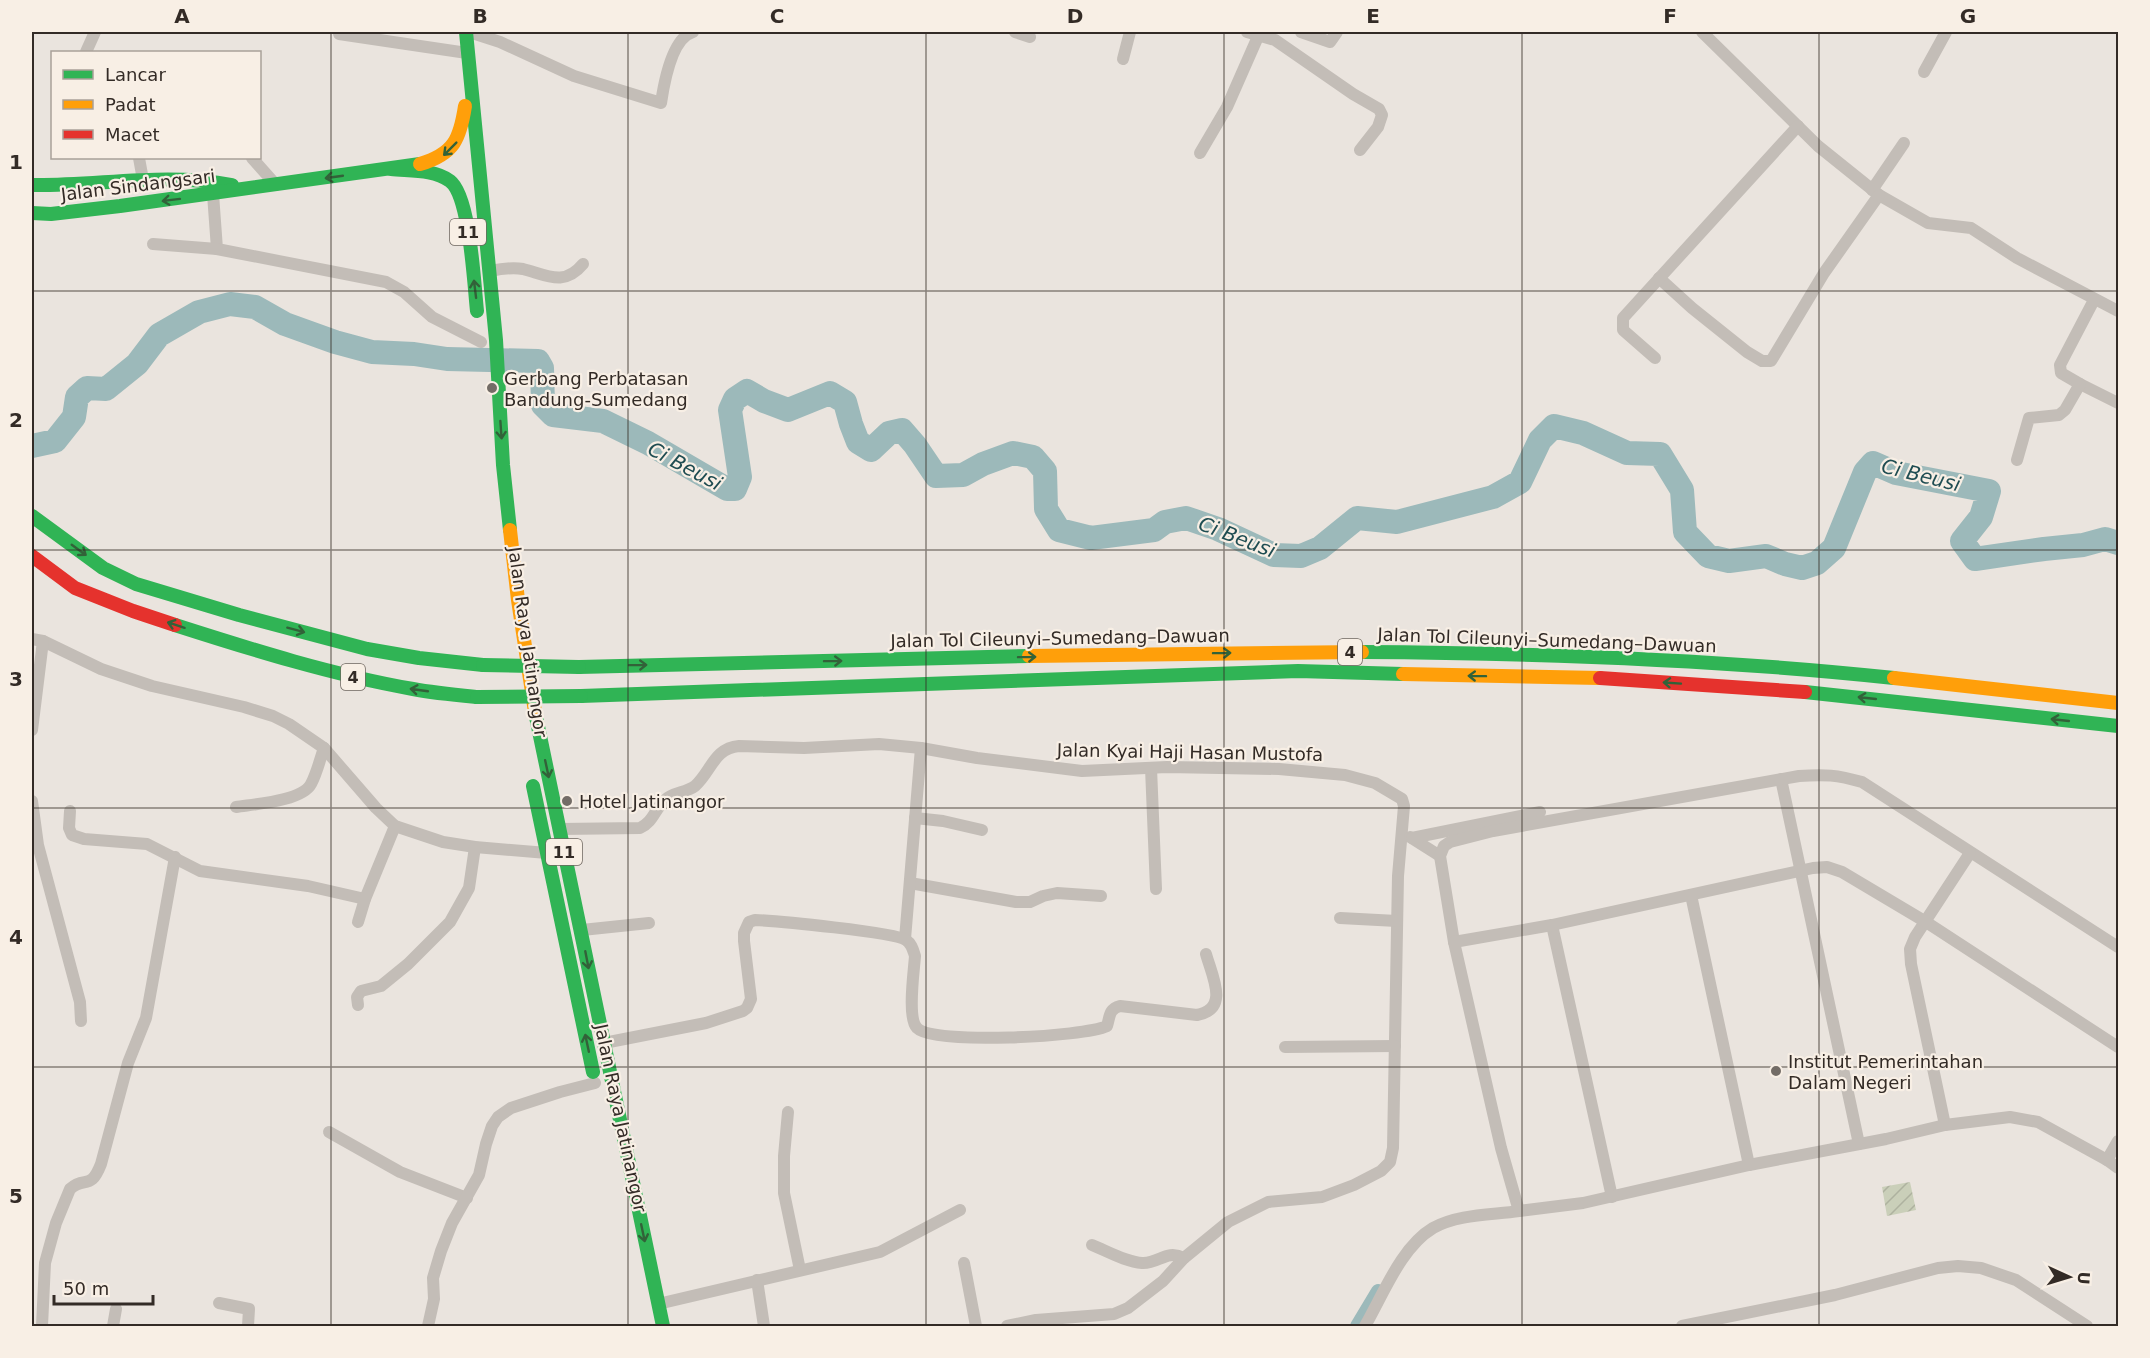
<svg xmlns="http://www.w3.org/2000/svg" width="2150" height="1358" font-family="'DejaVu Sans',sans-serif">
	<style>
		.garden { fill: url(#garden-furrows) }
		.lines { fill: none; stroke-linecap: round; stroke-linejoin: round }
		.canal { stroke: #9cb9ba; stroke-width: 14 }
		.river { stroke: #9cb9ba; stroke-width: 24 }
		.street { stroke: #c3bdb7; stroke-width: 12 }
		.fast { stroke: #30b455; stroke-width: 14 }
		.slow { stroke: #ff9f0a; stroke-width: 14 }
		.jam { stroke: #e5322d; stroke-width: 14 }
		.fast-bridge { stroke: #30b455; stroke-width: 14 }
		.oneway { stroke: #326239 }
		.grid { fill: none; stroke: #332b26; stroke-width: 1.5; stroke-opacity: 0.55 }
		.poi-dot { fill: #736c66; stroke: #f8efe5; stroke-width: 2 }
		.labels { text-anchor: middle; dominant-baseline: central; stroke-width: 4.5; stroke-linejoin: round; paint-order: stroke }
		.shield { fill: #f8efe5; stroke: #6e665f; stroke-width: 1.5 }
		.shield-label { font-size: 16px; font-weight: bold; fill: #332b26 }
		.street-label { font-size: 18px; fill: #332b26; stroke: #f8efe5 }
		.poi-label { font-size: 18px; fill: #332b26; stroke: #f8efe5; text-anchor: start }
		.water-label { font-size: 20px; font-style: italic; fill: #1f4d52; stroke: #f8efe5 }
		.neatline { fill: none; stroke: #332b26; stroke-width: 2 }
		.grid-label { font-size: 20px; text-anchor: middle; font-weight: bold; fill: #332b26 }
	</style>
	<defs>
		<pattern id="garden-furrows" width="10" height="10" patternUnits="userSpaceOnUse" patternTransform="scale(1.5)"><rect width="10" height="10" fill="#cacfb9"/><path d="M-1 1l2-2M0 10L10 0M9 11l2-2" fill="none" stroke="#aeb29f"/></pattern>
	</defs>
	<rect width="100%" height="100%" fill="#eae4de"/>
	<path class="garden" d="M 1910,1182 L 1916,1210 L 1887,1216 L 1882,1187 Z"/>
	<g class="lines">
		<path class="canal" d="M 1357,1326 L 1378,1291"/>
		<path class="river" d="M 32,446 L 55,441 L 74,417 L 77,397 L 87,388 L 106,389 L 137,364 L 159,335 L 199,312 L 230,304 L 255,307 L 285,324 L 335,342 L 372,352 L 414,354 L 447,359 L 538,361 L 542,368 L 543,405 L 553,415 L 603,421 L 648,443 L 727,489 L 735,489 L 740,477 L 730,410 L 735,399 L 747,391 L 764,401 L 788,410 L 830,393 L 845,402 L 851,424 L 858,442 L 871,450 L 889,433 L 902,430 L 915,445 L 936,476 L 963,475 L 983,464 L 1013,453 L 1033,457 L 1045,471 L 1046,509 L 1059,530 L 1091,538 L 1154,530 L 1165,522 L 1186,518 L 1218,529 L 1274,555 L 1301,556 L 1320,548 L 1357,518 L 1397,522 L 1493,497 L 1520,482 L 1540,440 L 1554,426 L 1583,433 L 1627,453 L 1660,454 L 1682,490 L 1685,532 L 1708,556 L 1729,561 L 1766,556 L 1785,564 L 1802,568 L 1817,563 L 1834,548 L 1865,472 L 1873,463 L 1896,473 L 1989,491 L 1981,517 L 1962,541 L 1975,559 L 2044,549 L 2083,545 L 2105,539 L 2118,543"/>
		<g class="street">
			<path d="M 469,32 L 500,42 L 574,76 L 661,103 C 664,83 672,38 693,32"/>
			<path d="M 1015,32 L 1030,37"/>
			<path d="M 1247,32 L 1275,40 L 1353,94 L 1379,109 L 1382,115 L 1378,127 L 1360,150"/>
			<path d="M 1301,32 L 1330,42 L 1337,32"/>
			<path d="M 1702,32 L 1818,146 L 1879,195 L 1928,223 L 1971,228 L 2017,258 L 2118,311"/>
			<path d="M 339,34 L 467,53"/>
			<path d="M 86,52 L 95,32"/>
			<path d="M 1123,59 L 1130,32"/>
			<path d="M 1924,72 L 1946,32"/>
			<path d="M 1200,153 L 1227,107 L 1260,32"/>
			<path d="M 139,158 L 143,180"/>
			<path d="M 252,158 L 276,185"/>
			<path d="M 1872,190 L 1904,143"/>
			<path d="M 213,194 L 217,249 L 386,282 L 404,292 L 432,317 L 481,342"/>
			<path d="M 153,244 L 217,249"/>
			<path d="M 490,271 C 500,269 512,267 523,269 C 547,275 564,287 583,264"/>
			<path d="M 1659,278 L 1692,308 L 1747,352 L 1762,361 L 1771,361 L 1824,273 L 1879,195"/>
			<path d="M 1655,358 L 1623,330 L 1623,318 L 1798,126"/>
			<path d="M 2080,384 L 2118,403"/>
			<path d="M 2017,460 L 2029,418 L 2059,415 L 2065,410 L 2080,384 L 2061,373 L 2060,365 L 2094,300"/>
			<path d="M 32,639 L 43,641 L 101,669 L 152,686 L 244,707 L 273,716 L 289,724 L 324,748 L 376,808 L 395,826 L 443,842 L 475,847 L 547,853"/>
			<path d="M 32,730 L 43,641"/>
			<path d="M 1151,768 L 1156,889"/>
			<path d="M 1781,779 L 1859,1144"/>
			<path d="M 32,801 L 38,845 L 80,1002 L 81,1021"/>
			<path d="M 236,807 C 255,804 302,801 311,784 C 317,773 320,759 324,748"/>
			<path d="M 70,811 L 69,828 L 72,835 L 84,839 L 147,844 L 200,871 L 308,886 L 365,899"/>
			<path d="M 915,818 L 943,821 L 982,830"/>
			<path d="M 560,829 L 640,828 C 654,821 654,810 665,800 C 673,792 686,793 695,786 C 711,772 714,748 739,746 L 804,748 L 879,744 L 921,748 L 977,758 L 1082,771 L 1167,767 L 1279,769 L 1345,775 L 1375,783 L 1402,799 L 1404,806 L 1398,876 L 1393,1148 L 1390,1162 L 1381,1171 L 1354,1185 L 1322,1197 L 1268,1202 L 1228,1222 L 1184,1258 L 1163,1281 L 1128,1308 L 1114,1314 L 1036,1320 L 1007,1326"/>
			<path d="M 1410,837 L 1440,856"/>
			<path d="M 1412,838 L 1540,812"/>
			<path d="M 910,883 L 1016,902 L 1030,902 L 1043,896 L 1057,893 L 1101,896"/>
			<path d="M 1691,895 L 1749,1165"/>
			<path d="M 1340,918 L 1397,921"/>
			<path d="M 358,922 L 365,899 L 395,826"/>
			<path d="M 1552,925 L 1612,1197"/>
			<path d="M 582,930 L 649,923"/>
			<path d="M 905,939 L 921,748"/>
			<path d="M 1454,942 L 1440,856 L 1444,846 L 1450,842 L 1493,831 L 1799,776 C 1825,774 1837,775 1862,782 L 2118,947"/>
			<path d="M 358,1005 L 357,997 L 361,991 L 381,986 L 408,964 L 450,922 L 469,888 L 475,847"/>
			<path d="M 604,1043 L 706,1023 L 743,1011 L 747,1008 L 751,999 L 744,941 L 744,933 L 749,922 L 755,920 C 777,921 894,932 906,940 C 912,944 913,950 915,956 C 914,971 907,1018 917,1028 C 933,1045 1084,1037 1107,1026 C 1110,1016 1109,1009 1120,1006 L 1197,1015 C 1230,1009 1212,976 1206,954"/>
			<path d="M 1285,1047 L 1395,1046"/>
			<path d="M 788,1112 L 784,1156 L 784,1193 L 800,1270"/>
			<path d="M 1945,1125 L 1911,964 L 1910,949 L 1915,937 L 1970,853"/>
			<path d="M 329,1132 L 400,1172 L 467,1198"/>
			<path d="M 2107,1160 L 2118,1141"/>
			<path d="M 1519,1211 L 1583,1203 L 1749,1165 L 1886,1139 L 1945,1125 L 2010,1117 L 2038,1122 L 2107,1160 L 2118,1168"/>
			<path d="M 1092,1245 C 1107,1251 1126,1262 1142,1263 C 1159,1264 1166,1249 1184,1258"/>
			<path d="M 964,1263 L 976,1326"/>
			<path d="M 757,1280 L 764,1326"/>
			<path d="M 219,1303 L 249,1309 L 248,1326"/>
			<path d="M 658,1304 L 880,1252 L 960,1210"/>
			<path d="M 42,1326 L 45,1263 L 56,1223 L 70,1189 C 85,1175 90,1192 101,1164 L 128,1063 L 146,1018 L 175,857"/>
			<path d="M 113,1326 L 116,1309"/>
			<path d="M 428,1326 L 434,1299 L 433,1278 L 441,1251 L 452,1223 L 479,1175 L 486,1144 L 492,1126 L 498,1117 L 511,1108 L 560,1092 L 595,1083"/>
			<path d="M 1365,1326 C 1383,1295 1401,1247 1433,1228 C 1458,1214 1492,1215 1519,1211 L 1501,1148 L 1454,942 L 1552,925 L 1813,868 L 1827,867 L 1842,872 L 1926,922 L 2118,1047"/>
			<path d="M 1682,1326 L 1835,1295 L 1938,1268 L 1958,1266 L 1981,1268 L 2016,1280 L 2087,1326"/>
		</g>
		<g class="fast">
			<path d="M 466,32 L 496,340 L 503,465 L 510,530"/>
			<path d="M 391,169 C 410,171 434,169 450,181 C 470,196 474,284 477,311"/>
			<path d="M 32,185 C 99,186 165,172 232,185"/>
			<path d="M 32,213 L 51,214 L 120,206 L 420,164"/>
			<path d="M 32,516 L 103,568 L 136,584 L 239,615 L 367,649 L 419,658 L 483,665"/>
			<path d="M 175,625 C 253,650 333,675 413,689 C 434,693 456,695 477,697"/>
			<path d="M 1362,652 C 1540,653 1717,659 1894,678"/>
			<path d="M 579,667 L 1029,656"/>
			<path d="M 1805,692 L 2118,726"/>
			<path d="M 581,696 L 1298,671 L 1403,674"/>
			<path d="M 535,712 L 663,1326"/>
			<path d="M 533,786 L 593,1072"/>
		</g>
		<g class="slow">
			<path d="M 420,164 C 454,154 460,139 465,106"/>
			<path d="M 510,530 L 518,600 L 535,712"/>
			<path d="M 1029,656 L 1362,652"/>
			<path d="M 1403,674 L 1600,678"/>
			<path d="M 1894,678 L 2118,703"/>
		</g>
		<g class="jam">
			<path d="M 32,556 L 75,588 L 133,611 L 175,625"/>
			<path d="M 1600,678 L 1805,692"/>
		</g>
		<g class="fast-bridge">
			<path d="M 483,665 L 579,667"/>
			<path d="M 477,697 L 581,696"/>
		</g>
	</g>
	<defs><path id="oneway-shaft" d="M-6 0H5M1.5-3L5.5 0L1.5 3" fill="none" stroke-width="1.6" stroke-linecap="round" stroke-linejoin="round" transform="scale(1.5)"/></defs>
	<g class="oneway">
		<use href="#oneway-shaft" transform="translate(450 149) rotate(135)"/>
		<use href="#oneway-shaft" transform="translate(334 177) rotate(172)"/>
		<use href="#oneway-shaft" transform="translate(171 200) rotate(173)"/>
		<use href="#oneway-shaft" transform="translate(475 289) rotate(-97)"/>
		<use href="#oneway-shaft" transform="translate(501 430) rotate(86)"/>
		<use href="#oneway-shaft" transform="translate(79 550) rotate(36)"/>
		<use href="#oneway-shaft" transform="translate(176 625) rotate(-162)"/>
		<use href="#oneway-shaft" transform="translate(296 630) rotate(15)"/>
		<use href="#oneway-shaft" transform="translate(1222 653) rotate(-1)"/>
		<use href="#oneway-shaft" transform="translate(1027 657) rotate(-1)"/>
		<use href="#oneway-shaft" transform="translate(833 661) rotate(-1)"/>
		<use href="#oneway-shaft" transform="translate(638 665) rotate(-1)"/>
		<use href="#oneway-shaft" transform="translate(1477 676) rotate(-179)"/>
		<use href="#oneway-shaft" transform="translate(1672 683) rotate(-176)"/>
		<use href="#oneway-shaft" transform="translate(419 690) rotate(-172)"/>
		<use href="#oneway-shaft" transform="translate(1867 698) rotate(-174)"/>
		<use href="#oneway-shaft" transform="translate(2060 720) rotate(-174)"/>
		<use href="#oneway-shaft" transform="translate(547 769) rotate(78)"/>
		<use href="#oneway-shaft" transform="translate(587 960) rotate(79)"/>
		<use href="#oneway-shaft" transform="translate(587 1043) rotate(-102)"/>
		<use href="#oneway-shaft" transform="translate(643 1233) rotate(78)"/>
	</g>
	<path class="grid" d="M 331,32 L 331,1326M 628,32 L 628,1326M 926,32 L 926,1326M 1224,32 L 1224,1326M 1522,32 L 1522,1326M 1819,32 L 1819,1326M 32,291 L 2118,291M 32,550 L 2118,550M 32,808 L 2118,808M 32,1067 L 2118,1067"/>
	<g class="poi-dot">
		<circle cx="492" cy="388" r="6"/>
		<circle cx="567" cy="801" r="6"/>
		<circle cx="1776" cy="1071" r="6"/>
	</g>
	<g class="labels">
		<g class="shield">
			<rect x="450" y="219" width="36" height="26" rx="4.5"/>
			<rect x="1338" y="639" width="24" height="26" rx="4.5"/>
			<rect x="341" y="664" width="24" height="26" rx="4.5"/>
			<rect x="546" y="839" width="36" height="26" rx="4.5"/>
		</g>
		<g class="shield-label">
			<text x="468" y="232">11</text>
			<text x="1350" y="652">4</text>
			<text x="353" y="677">4</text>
			<text x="564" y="852">11</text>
		</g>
		<g class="street-label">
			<text transform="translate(138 185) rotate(-7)">Jalan Sindangsari</text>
			<text transform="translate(1060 638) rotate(-1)">Jalan Tol Cileunyi–Sumedang–Dawuan</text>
			<text transform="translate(1547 640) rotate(2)">Jalan Tol Cileunyi–Sumedang–Dawuan</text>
			<text transform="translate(528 642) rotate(82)">Jalan Raya Jatinangor</text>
			<text transform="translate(1190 752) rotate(1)">Jalan Kyai Haji Hasan Mustofa</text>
			<text transform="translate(621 1118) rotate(78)">Jalan Raya Jatinangor</text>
		</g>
		<g class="poi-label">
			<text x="504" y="378">Gerbang Perbatasan<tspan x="504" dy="21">Bandung-Sumedang</tspan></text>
			<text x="579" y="801">Hotel Jatinangor</text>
			<text x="1788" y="1061">Institut Pemerintahan<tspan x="1788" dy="21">Dalam Negeri</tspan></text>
		</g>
		<g class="water-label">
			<text transform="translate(685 466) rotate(28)">Ci Beusi</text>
			<text transform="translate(1921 475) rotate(14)">Ci Beusi</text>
			<text transform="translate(1237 537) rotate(21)">Ci Beusi</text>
		</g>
	</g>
	<rect width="2150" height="1358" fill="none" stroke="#f8efe5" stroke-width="66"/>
	<rect x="51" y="51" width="210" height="108" fill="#f8efe5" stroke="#a9a199" stroke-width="1.5"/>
	<rect x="63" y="70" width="30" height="9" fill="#30b455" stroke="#a9a199" stroke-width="1.5"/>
	<text x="105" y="81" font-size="18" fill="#332b26">Lancar</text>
	<rect x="63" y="100" width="30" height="9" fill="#ff9f0a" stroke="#a9a199" stroke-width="1.5"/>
	<text x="105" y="111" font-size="18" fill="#332b26">Padat</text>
	<rect x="63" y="130" width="30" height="9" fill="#e5322d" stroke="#a9a199" stroke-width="1.5"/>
	<text x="105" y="141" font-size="18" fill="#332b26">Macet</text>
	<g transform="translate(2069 1277) rotate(94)" stroke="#f8efe5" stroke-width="4.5" paint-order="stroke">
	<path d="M0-4.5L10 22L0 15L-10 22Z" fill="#332b26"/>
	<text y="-9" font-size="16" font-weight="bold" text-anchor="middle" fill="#332b26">U</text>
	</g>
	<path d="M54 1295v9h99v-9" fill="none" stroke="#332b26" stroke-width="3"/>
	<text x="63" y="1295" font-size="18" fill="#332b26" stroke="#f8efe5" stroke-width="4.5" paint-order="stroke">50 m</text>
	<rect x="33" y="33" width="2084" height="1292" class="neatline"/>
	<g class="grid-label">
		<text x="182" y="23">A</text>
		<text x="480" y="23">B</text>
		<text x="777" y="23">C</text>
		<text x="1075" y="23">D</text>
		<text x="1373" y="23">E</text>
		<text x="1670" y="23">F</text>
		<text x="1968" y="23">G</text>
		<text x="16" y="169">1</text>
		<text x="16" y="427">2</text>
		<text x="16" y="686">3</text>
		<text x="16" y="944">4</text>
		<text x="16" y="1203">5</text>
	</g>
</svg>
